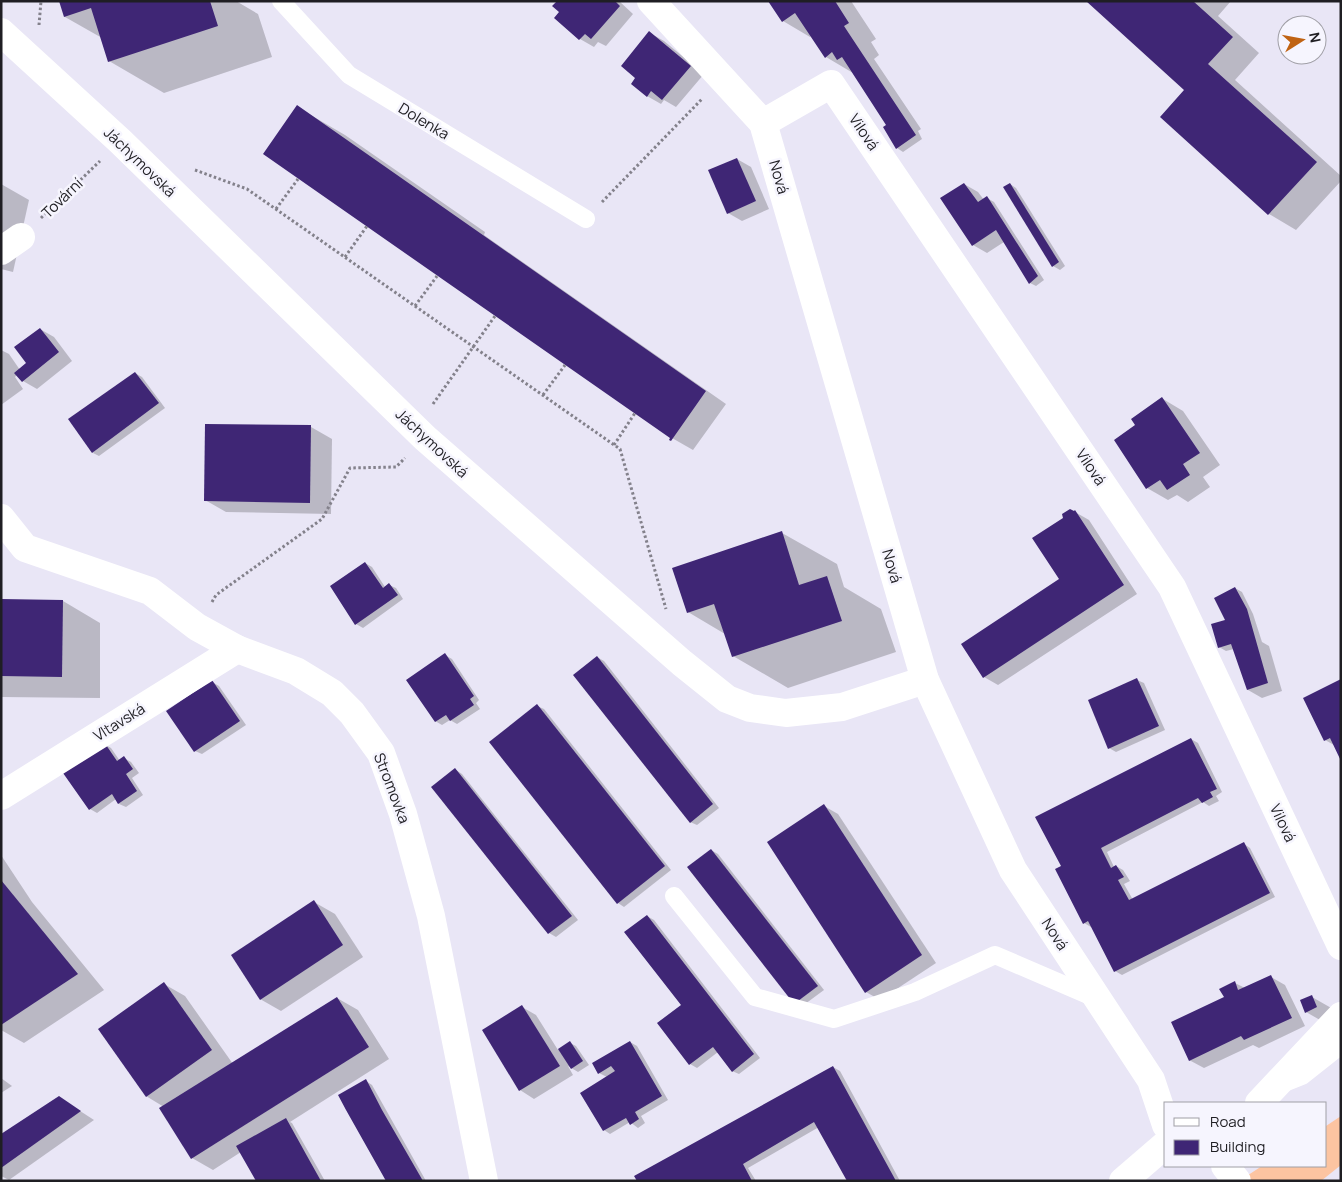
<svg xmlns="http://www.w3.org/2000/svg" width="1342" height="1182" font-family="Manrope,sans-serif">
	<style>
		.green { fill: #fcc4a1 }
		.shadow { fill: #0003 }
		.building { fill: #3f2675 }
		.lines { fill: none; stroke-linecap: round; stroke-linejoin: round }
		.path { stroke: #83818b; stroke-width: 3; stroke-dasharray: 2.5 2.5; stroke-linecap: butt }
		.lane { stroke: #fff; stroke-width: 18 }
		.street { stroke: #fff; stroke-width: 28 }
		.labels { text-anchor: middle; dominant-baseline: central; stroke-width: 5; stroke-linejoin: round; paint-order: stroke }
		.street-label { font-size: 15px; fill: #1f1e23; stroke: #f6f5fe }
	</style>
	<rect width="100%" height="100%" fill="#e9e6f6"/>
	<path class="green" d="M 1341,1116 L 1341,1165 L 1321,1181 L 1239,1181 L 1262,1166 L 1326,1166 L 1326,1126 Z"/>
	<g class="shadow">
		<path d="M 60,1 L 236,1 L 258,14 L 272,57 L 164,93 L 109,61 L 102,38 L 65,17 Z"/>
		<path d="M 559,1 L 619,1 L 633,14 L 606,46 L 598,42 L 594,47 L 580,39 L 555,18 L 561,12 Z"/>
		<path d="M 770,1 L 851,1 L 876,39 L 871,42 L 879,55 L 874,59 L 921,129 L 918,131 L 922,139 L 903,152 L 897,148 L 888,125 L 853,73 L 826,57 L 811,36 L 810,37 L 783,21 Z"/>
		<path d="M 1088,1 L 1231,1 L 1218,16 L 1259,53 L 1235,80 L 1341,176 L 1341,181 L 1296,230 L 1269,214 L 1162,117 L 1186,90 Z"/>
		<path d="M 650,33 L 664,41 L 704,74 L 676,107 L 664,100 L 661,104 L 647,96 L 637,78 Z"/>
		<path d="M 297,107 L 345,135 L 485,232 L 484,235 L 726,404 L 693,450 L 672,438 Z"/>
		<path d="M 737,159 L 751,167 L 769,209 L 742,221 L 728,213 Z"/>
		<path d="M 1,184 L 29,200 L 13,272 L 1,269 Z"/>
		<path d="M 964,184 L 978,192 L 984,200 L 987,198 L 994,202 L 1044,280 L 1036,286 L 1030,283 L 1004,242 L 987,253 L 973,245 Z"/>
		<path d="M 1010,184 L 1016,188 L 1065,266 L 1060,270 L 1053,266 L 1004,187 Z"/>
		<path d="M 40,329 L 54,337 L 72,361 L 37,389 L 23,381 L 17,375 L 15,377 L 23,389 L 1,405 L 1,350 L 9,354 L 20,370 L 28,363 Z"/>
		<path d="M 135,373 L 142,377 L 165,408 L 99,456 L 93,453 Z"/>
		<path d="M 1163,399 L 1183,411 L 1220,465 L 1203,477 L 1210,487 L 1188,502 L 1177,495 L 1168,500 L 1147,488 L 1137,426 Z"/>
		<path d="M 311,427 L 332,439 L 331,514 L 226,512 L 205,500 Z"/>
		<path d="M 1075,512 L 1089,520 L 1137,594 L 998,685 L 984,677 L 1061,580 Z"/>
		<path d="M 782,533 L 837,564 L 844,587 L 881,609 L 896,652 L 788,688 L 733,656 L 725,634 L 688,612 Z"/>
		<path d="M 365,563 L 372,567 L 385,587 L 389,585 L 396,588 L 403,599 L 363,628 L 356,624 Z"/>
		<path d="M 1235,588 L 1242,592 L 1253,614 L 1262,642 L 1269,646 L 1282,691 L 1262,698 L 1248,690 L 1234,649 L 1226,651 L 1219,647 Z"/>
		<path d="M 1,600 L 63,601 L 100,623 L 100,698 L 1,697 Z"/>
		<path d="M 445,655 L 452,659 L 479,700 L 476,703 L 480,709 L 457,724 L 450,720 L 442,725 L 435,721 Z"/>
		<path d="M 597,657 L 604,661 L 719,808 L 697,825 L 690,822 Z"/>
		<path d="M 1137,680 L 1144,683 L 1165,730 L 1116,752 L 1109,748 Z"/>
		<path d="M 1341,680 L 1334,745 L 1325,740 Z"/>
		<path d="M 212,682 L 219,686 L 246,725 L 202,754 L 195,751 Z"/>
		<path d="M 537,706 L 544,709 L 671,870 L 624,907 L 618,903 Z"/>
		<path d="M 1191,739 L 1198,743 L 1222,792 L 1216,796 L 1219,801 L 1209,806 L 1203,802 L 1107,852 L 1114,867 L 1116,866 L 1123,870 L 1130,881 L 1124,884 L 1133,900 L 1244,844 L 1250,848 L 1275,897 L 1122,975 L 1115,971 L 1092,926 L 1091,927 L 1084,923 L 1062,867 Z"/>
		<path d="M 104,744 L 111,748 L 120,761 L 124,758 L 131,762 L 139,773 L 132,778 L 143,795 L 126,807 L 119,804 L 116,799 L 97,813 L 90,809 Z"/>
		<path d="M 456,770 L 462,774 L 578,920 L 556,937 L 549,933 L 433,788 Z"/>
		<path d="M 824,806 L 838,814 L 936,963 L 880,1000 L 866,992 Z"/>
		<path d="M 711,850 L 718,854 L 824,990 L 801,1007 Z"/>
		<path d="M 1,855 L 32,902 L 104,990 L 24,1043 L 1,1030 Z"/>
		<path d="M 314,902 L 335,914 L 363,957 L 281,1011 L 260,999 Z"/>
		<path d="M 647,916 L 654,920 L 760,1058 L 739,1074 L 732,1071 L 718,1052 L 697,1068 L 690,1064 L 683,1005 Z"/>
		<path d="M 1271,977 L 1285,985 L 1305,1026 L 1259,1048 L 1253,1045 L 1204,1068 L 1189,1060 L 1235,983 L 1245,988 Z"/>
		<path d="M 164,984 L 185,996 L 233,1064 L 337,998 L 358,1010 L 389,1059 L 290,1122 L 292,1123 L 325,1181 L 257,1181 L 241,1152 L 213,1170 L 192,1158 L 164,1107 L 146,1096 Z"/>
		<path d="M 1312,997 L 1333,1009 L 1327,1024 L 1306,1012 Z"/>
		<path d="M 522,1007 L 536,1015 L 558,1050 L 570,1043 L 576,1046 L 589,1065 L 578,1072 L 568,1066 L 573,1075 L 534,1099 L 520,1090 L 483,1031 Z"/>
		<path d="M 630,1042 L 637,1046 L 668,1100 L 641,1116 L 645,1123 L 638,1128 L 630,1122 L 610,1134 L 604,1130 L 607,1077 L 599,1073 Z"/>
		<path d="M 833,1067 L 840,1071 L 900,1181 L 849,1181 L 819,1127 L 748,1168 L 756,1181 L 638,1181 Z"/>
		<path d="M 1,1078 L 12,1086 L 1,1093 Z"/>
		<path d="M 366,1081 L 372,1085 L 426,1181 L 387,1181 Z"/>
		<path d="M 60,1098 L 94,1120 L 9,1180 L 1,1176 L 1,1137 Z"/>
	</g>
	<g class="building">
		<path d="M 59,1 L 210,1 L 218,26 L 108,62 L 91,8 L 64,17 Z"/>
		<path d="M 557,1 L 615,1 L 620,6 L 591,39 L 585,34 L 579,40 L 554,18 L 559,12 L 552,6 Z"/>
		<path d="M 768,1 L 835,1 L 849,23 L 844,26 L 916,135 L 896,149 L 883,127 L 886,125 L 842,57 L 837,60 L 832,52 L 825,58 L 795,13 L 782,22 Z"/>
		<path d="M 1086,1 L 1193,1 L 1233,37 L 1208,64 L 1317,162 L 1268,215 L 1160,117 L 1184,90 Z"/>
		<path d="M 649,31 L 691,66 L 662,100 L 651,91 L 647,97 L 631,84 L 635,78 L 621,66 Z"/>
		<path d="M 297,105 L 706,391 L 671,441 L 669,440 L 670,438 L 263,154 Z"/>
		<path d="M 737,158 L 756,201 L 727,214 L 708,170 Z"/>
		<path d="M 964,183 L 978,202 L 987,196 L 1038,276 L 1029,284 L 996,230 L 972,246 L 940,198 Z"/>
		<path d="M 1010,183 L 1059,262 L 1052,267 L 1003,187 Z"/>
		<path d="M 40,328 L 59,352 L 22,382 L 14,373 L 26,363 L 14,347 Z"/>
		<path d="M 135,372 L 159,403 L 92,453 L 68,419 Z"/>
		<path d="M 1162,397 L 1200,453 L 1183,464 L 1190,475 L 1167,490 L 1160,480 L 1146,489 L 1114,440 L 1135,425 L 1131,419 Z"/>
		<path d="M 205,424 L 311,425 L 310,503 L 204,501 Z"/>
		<path d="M 1070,509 L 1074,511 L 1075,510 L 1124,585 L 983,678 L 961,644 L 1059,579 L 1032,538 L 1063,518 L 1062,514 Z"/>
		<path d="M 782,531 L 799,585 L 827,576 L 842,621 L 732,657 L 714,604 L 687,613 L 672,568 Z"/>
		<path d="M 365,562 L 383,588 L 389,583 L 398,595 L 355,625 L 330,586 Z"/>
		<path d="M 1235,587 L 1247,609 L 1268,683 L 1247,690 L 1231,644 L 1218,648 L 1211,624 L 1225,620 L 1214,598 Z"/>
		<path d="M 1,599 L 63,600 L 62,677 L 1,676 Z"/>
		<path d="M 445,653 L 474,696 L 470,699 L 474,705 L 450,721 L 446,715 L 435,722 L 406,680 Z"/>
		<path d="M 597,656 L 713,804 L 690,823 L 573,675 Z"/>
		<path d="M 1137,678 L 1159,726 L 1108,749 L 1088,700 Z"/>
		<path d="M 1341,679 L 1341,761 L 1330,738 L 1324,741 L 1303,698 Z"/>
		<path d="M 212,680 L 240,721 L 194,752 L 166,711 Z"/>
		<path d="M 537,704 L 665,866 L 617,904 L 489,742 Z"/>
		<path d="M 1191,738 L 1217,789 L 1210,792 L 1213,797 L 1202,803 L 1198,798 L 1101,848 L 1111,868 L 1116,865 L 1124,877 L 1118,880 L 1129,900 L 1244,842 L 1270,893 L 1114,972 L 1088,921 L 1083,924 L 1055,869 L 1061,866 L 1035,817 Z"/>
		<path d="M 104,742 L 117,761 L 124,756 L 133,769 L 126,774 L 137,791 L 118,804 L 112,794 L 89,810 L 63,773 Z"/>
		<path d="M 455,768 L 572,916 L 548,934 L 431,787 Z"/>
		<path d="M 824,804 L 922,955 L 865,993 L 767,842 Z"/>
		<path d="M 711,849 L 818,986 L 794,1004 L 687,867 Z"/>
		<path d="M 1,880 L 78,974 L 1,1025 Z"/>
		<path d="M 314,900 L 343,945 L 260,1000 L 231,955 Z"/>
		<path d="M 647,915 L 754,1054 L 732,1072 L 713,1047 L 689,1065 L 657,1023 L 681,1005 L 624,932 Z"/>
		<path d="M 1271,975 L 1292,1018 L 1244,1040 L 1241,1036 L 1189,1061 L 1171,1022 L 1224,997 L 1219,989 L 1235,981 L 1238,990 Z"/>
		<path d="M 164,982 L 212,1050 L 146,1097 L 98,1029 Z"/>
		<path d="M 1312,995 L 1317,1007 L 1305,1013 L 1300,1000 Z"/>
		<path d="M 337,997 L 369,1047 L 191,1159 L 159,1108 Z"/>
		<path d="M 522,1005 L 560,1066 L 519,1091 L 482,1030 Z"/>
		<path d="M 570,1041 L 583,1061 L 571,1069 L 558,1049 Z"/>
		<path d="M 630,1041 L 662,1096 L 635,1112 L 639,1119 L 630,1125 L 626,1118 L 603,1131 L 580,1093 L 615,1071 L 611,1066 L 598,1074 L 592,1063 Z"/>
		<path d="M 833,1066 L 896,1181 L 847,1181 L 814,1122 L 743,1164 L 752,1181 L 637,1181 L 634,1176 Z"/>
		<path d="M 366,1079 L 382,1110 L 423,1181 L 386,1181 L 346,1110 L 338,1095 Z"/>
		<path d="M 59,1096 L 81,1111 L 1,1168 L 1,1134 Z"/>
		<path d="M 286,1118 L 307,1156 L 321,1181 L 256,1181 L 236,1146 Z"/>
	</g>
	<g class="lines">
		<g class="path">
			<path d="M 39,25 L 41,1"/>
			<path d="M 195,170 L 247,189 L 620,449 L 666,609"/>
			<path d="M 602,202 L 702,99"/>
			<path d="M 276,209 L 298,179"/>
			<path d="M 41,218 L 100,161"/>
			<path d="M 345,257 L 367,226"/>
			<path d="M 415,306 L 437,276"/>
			<path d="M 543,395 L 565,365"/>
			<path d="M 433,404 L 495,316"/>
			<path d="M 614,445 L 635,413"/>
			<path d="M 212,602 L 216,595 L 322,519 L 350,468 L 396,467 L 405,458"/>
		</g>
		<g class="lane">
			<path d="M 281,1 L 349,75 L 586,219"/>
			<path d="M 674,896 L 755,997 L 834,1019 L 915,992 L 995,955 L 1095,998"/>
			<path d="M 1287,1082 L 1302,1076 L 1341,1045"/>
		</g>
		<g class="street">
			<path d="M 651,1 L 763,123 L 925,680 L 1013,870 L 1151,1080 L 1166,1125"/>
			<path d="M 1,32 L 120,141 L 425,438 L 682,663 L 727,699 L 750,708 L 786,713 L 842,707 L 925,680"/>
			<path d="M 763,123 L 831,84 L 1172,587 L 1341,946"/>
			<path d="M 1,251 L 21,237"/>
			<path d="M 1,518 L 25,548 L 150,591 L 197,627 L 237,649 L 296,671 L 332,693 L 352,713 L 381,753 L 403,814 L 431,916 L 484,1181"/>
			<path d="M 1,796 L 237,649"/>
			<path d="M 1259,1103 L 1341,1016"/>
			<path d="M 1225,1166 L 1237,1181"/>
			<path d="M 1123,1181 L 1166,1144"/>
		</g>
	</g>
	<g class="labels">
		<g class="street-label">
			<text transform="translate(424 121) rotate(31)">Dolenka</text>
			<text transform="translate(864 132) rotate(56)">Vilová</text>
			<text transform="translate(140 162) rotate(44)">Jáchymovská</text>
			<text transform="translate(779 177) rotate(74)">Nová</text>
			<text transform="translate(62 198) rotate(-44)">Tovární</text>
			<text transform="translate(432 443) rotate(43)">Jáchymovská</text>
			<text transform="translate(1091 467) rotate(56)">Vilová</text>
			<text transform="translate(892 566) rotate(74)">Nová</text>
			<text transform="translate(119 722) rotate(-32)">Vltavská</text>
			<text transform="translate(392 788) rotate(69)">Stromovka</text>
			<text transform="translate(1283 823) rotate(65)">Vilová</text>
			<text transform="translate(1055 934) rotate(57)">Nová</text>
		</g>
	</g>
	<rect width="1342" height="1182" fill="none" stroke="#1f1e23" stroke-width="5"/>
	<rect x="1164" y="1102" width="162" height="65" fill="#f6f5fe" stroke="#a09fa6"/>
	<rect x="1174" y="1118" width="25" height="8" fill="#ffffff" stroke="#a09fa6"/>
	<text x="1210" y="1127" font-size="15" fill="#1f1e23">Road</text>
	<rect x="1174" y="1140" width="25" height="15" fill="#3f2675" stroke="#a09fa6"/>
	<text x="1210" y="1152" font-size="15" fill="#1f1e23">Building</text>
	<g transform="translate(1302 40) rotate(79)"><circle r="24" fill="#f6f5fe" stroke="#a09fa6"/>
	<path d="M0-4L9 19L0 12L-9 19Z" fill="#c06313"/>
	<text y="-8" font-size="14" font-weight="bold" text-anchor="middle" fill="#1f1e23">N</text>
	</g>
</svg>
